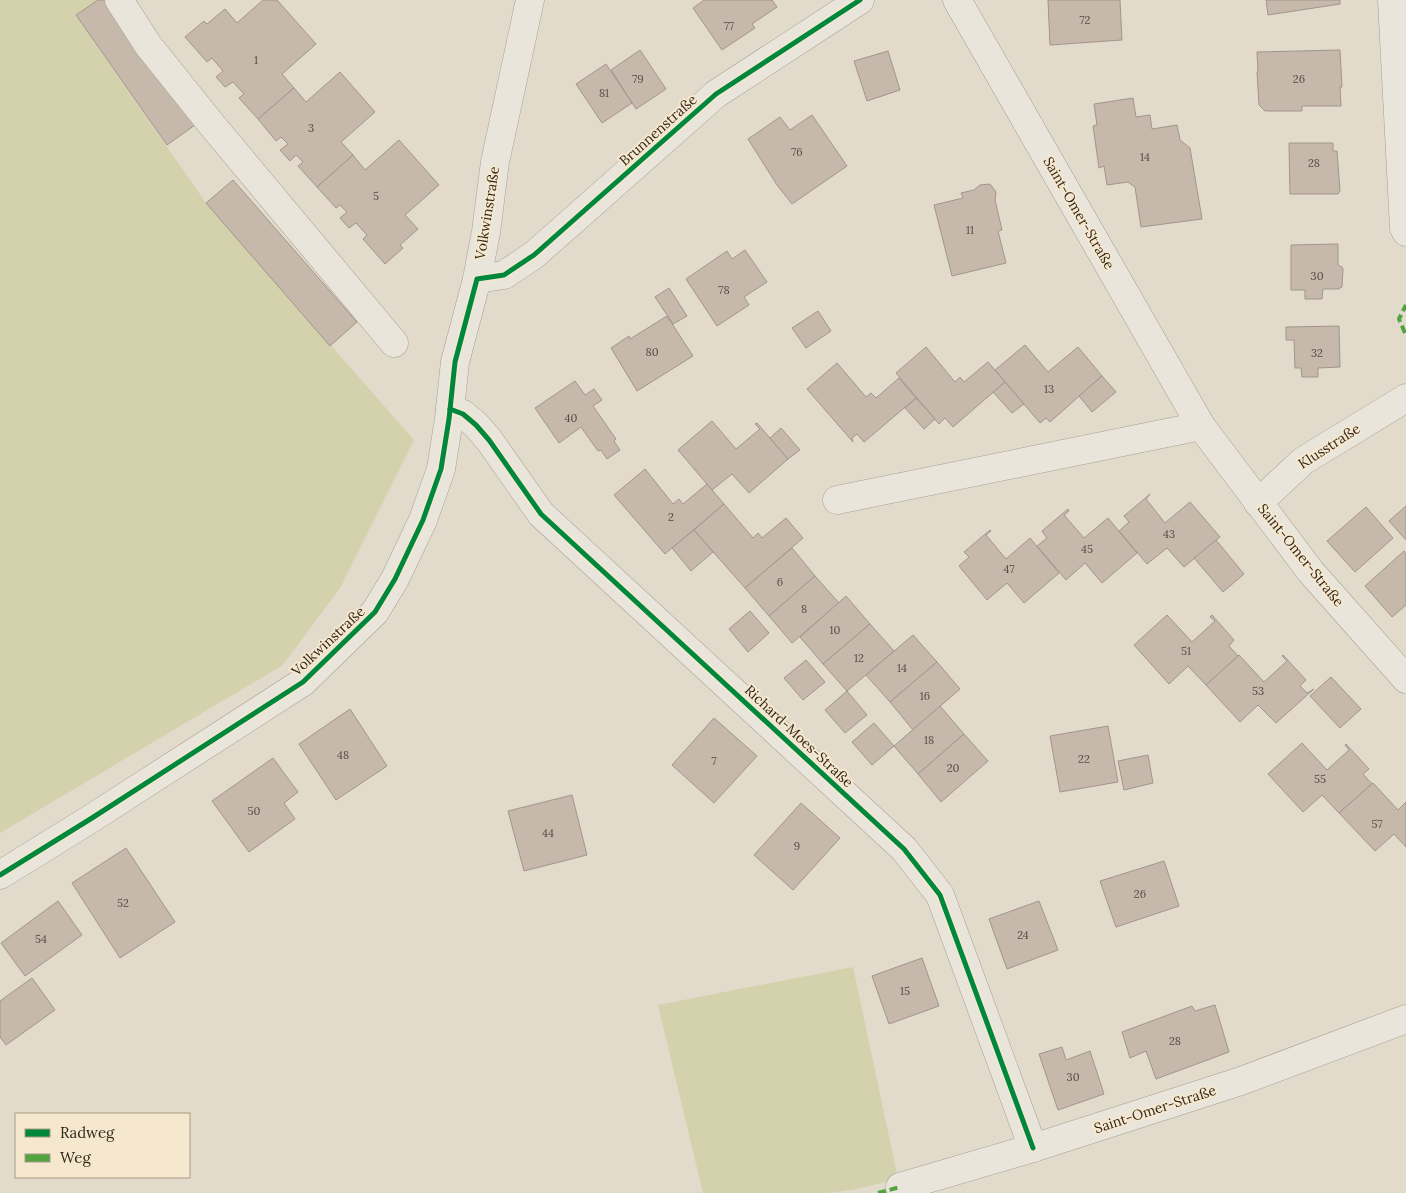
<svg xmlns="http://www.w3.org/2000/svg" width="1406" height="1193" font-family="Lora,serif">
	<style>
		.green { fill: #d3d2ac }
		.building { fill: #c6b8ab; stroke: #a2968a }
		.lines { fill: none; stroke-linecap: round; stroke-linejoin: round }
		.minor-casing { stroke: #a79f94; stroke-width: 29 }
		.minor { stroke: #eae5db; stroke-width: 28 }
		.quiet { stroke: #53a341; stroke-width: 4; stroke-dasharray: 8 4; stroke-linecap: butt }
		.cycleway-casing { stroke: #f5e8ce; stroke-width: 8 }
		.cycleway { stroke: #00873e; stroke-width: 5 }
		.labels { text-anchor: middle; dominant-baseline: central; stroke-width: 4; stroke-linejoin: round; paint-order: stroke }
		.number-label { font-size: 11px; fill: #594b40 }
		.street-label { font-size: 14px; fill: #35271c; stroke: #f5e8ce }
	</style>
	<rect width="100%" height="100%" fill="#e2daca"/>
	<g class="green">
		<path d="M 0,0 L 98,0 L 76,16 L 206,203 L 414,440 L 340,588 L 283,665 L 0,833 Z"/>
		<path d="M 853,967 L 898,1179 L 857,1189 L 828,1193 L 703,1193 L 658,1005 Z"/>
	</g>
	<g class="building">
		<path d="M 98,0 L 106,0 L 195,125 L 167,145 L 76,15 Z"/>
		<path d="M 263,0 L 277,0 L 316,44 L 282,74 L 294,88 L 258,119 L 239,98 L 244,94 L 233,82 L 225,87 L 216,77 L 223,71 L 212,58 L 207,62 L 185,37 L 204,21 L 207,24 L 225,9 L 237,23 Z"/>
		<path d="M 704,0 L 772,0 L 777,7 L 752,24 L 755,28 L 722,50 L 693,8 Z"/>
		<path d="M 1048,0 L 1120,0 L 1122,40 L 1050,45 Z"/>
		<path d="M 1266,0 L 1340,0 L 1340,4 L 1268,15 Z"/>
		<path d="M 640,50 L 666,89 L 636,109 L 611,70 Z"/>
		<path d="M 1340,50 L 1342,87 L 1340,87 L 1341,106 L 1302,106 L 1302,111 L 1265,111 L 1259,105 L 1257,72 L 1258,72 L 1257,52 Z"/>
		<path d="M 888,51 L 900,90 L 867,101 L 854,61 Z"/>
		<path d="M 606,64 L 632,103 L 602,123 L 576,84 Z"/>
		<path d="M 340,72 L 375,112 L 341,142 L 353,155 L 317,187 L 298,166 L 303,162 L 296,155 L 290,161 L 280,150 L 288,144 L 281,137 L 276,141 L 258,119 L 294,88 L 306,102 Z"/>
		<path d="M 1133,98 L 1136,117 L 1150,115 L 1152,129 L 1177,125 L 1180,140 L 1190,148 L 1202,219 L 1141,227 L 1135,187 L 1128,182 L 1107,185 L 1104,166 L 1099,168 L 1093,126 L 1097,125 L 1094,104 Z"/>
		<path d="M 812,115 L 847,166 L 792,204 L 777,185 L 748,139 L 780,117 L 790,130 Z"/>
		<path d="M 399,140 L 439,185 L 405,215 L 418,229 L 400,245 L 403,248 L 385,264 L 363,239 L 367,235 L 356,223 L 349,228 L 340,218 L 347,212 L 340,205 L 336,208 L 317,187 L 353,155 L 365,170 Z"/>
		<path d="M 1289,143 L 1333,143 L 1333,151 L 1337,151 L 1340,191 L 1338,194 L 1290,194 Z"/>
		<path d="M 233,180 L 357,322 L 330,346 L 206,203 Z"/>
		<path d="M 990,184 L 996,192 L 995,200 L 1002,230 L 998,231 L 1006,263 L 952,276 L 934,205 L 963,198 L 961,193 L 974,190 L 980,185 Z"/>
		<path d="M 1338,244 L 1338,265 L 1342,267 L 1343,269 L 1342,287 L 1338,289 L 1323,289 L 1322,299 L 1305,299 L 1305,290 L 1291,290 L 1291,245 Z"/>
		<path d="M 745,250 L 767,282 L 744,297 L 749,305 L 717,326 L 686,279 L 727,251 L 732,259 Z"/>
		<path d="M 669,288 L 687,316 L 673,324 L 655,297 Z"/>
		<path d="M 818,311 L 831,331 L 806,348 L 792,328 Z"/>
		<path d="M 667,316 L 693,356 L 637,391 L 611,348 L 629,336 L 630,339 Z"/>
		<path d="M 1339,326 L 1340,367 L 1318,368 L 1318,377 L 1302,377 L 1301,368 L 1295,368 L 1294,340 L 1286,340 L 1286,327 Z"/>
		<path d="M 1025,345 L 1048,372 L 1078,347 L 1102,376 L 1050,422 L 1046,418 L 1040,423 L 995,370 Z"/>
		<path d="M 926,347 L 955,382 L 960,377 L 964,382 L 988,362 L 1005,382 L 953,427 L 945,418 L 939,424 L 896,373 Z"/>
		<path d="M 837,363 L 866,397 L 871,393 L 876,398 L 899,378 L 916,398 L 864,442 L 857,434 L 852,438 L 853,442 L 807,389 Z"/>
		<path d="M 1102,376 L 1116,392 L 1092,412 L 1079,396 Z"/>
		<path d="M 575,381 L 585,395 L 594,389 L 602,400 L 593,406 L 616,439 L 614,441 L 620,450 L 607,459 L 601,450 L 598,451 L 581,427 L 559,443 L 535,408 Z"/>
		<path d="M 1005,382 L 1024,404 L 1012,413 L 993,392 Z"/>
		<path d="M 916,398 L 935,419 L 924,429 L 905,408 Z"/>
		<path d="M 712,421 L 736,449 L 760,429 L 755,424 L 757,423 L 788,459 L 749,493 L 732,474 L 712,490 L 678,450 Z"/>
		<path d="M 781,428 L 800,450 L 788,459 L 770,438 Z"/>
		<path d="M 645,469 L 673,504 L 679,499 L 683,504 L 707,484 L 724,504 L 665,554 L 614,495 Z"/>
		<path d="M 1150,494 L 1146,499 L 1165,523 L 1190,502 L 1220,537 L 1184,567 L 1167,548 L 1147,564 L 1119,531 L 1129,522 L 1124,516 Z"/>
		<path d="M 724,504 L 753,538 L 758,533 L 762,538 L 786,518 L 803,538 L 745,588 L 694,530 Z"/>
		<path d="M 1406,506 L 1406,540 L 1389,521 Z"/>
		<path d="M 1366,507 L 1393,538 L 1355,572 L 1327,541 Z"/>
		<path d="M 1068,509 L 1069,511 L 1064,515 L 1084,538 L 1108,518 L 1137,553 L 1102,583 L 1085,563 L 1066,580 L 1037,546 L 1047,538 L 1042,531 Z"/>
		<path d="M 694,530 L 713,552 L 691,571 L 672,548 Z"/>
		<path d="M 990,530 L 991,531 L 986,535 L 1006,559 L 1030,538 L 1059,573 L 1024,603 L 1007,583 L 987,600 L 959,566 L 969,557 L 964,552 Z"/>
		<path d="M 1216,540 L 1244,574 L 1223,592 L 1194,558 Z"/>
		<path d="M 792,548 L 815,576 L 769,616 L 745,588 Z"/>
		<path d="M 1404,551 L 1406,554 L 1406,605 L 1392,617 L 1365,586 Z"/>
		<path d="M 815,576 L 839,603 L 792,643 L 769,616 Z"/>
		<path d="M 846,596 L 870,624 L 823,664 L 800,637 Z"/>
		<path d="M 750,611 L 769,633 L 748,652 L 729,629 Z"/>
		<path d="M 1167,615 L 1192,642 L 1215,621 L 1210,617 L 1212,615 L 1234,640 L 1229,646 L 1238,656 L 1206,685 L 1188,666 L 1169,684 L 1134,645 Z"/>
		<path d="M 870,624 L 894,651 L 847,691 L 823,664 Z"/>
		<path d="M 913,635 L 937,662 L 890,702 L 866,675 Z"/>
		<path d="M 1239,655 L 1264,682 L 1287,661 L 1282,656 L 1283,655 L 1306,680 L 1300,686 L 1307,693 L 1314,689 L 1276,723 L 1258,705 L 1240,722 L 1206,685 Z"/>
		<path d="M 806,660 L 825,682 L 803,700 L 784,678 Z"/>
		<path d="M 937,662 L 960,689 L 913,730 L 890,702 Z"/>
		<path d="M 1331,677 L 1361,709 L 1340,728 L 1310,696 Z"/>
		<path d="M 847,691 L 867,715 L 845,733 L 825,710 Z"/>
		<path d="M 940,706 L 964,734 L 918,774 L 894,746 Z"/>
		<path d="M 350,709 L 387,766 L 336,800 L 299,744 Z"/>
		<path d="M 714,718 L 757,756 L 714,803 L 672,765 Z"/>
		<path d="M 874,723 L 894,746 L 872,765 L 852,742 Z"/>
		<path d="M 1108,726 L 1118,782 L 1060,792 L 1050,736 Z"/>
		<path d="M 964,734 L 988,761 L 941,802 L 918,774 Z"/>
		<path d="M 1302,743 L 1327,770 L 1349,750 L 1345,745 L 1346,744 L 1369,769 L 1363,774 L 1372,784 L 1339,813 L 1322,795 L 1303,812 L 1268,774 Z"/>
		<path d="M 1148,755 L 1153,783 L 1124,790 L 1118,761 Z"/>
		<path d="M 273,758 L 298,792 L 284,803 L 295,819 L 249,852 L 212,801 Z"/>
		<path d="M 1373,783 L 1398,810 L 1406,802 L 1406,847 L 1394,834 L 1375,851 L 1339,813 Z"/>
		<path d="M 572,795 L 587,855 L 524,871 L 508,811 Z"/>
		<path d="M 801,803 L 840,838 L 793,890 L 754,855 Z"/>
		<path d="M 126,848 L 175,922 L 120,958 L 72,883 Z"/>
		<path d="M 1164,861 L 1179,906 L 1116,927 L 1100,881 Z"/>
		<path d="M 58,901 L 82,935 L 25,976 L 1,943 Z"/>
		<path d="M 1039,901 L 1058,950 L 1007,969 L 989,919 Z"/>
		<path d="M 922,958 L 939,1006 L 889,1024 L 872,976 Z"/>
		<path d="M 32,978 L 55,1010 L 6,1045 L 0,1037 L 0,1001 Z"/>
		<path d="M 1215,1005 L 1229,1052 L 1156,1079 L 1146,1051 L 1130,1058 L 1122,1032 L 1192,1006 L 1195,1011 Z"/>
		<path d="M 1062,1047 L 1066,1060 L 1090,1051 L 1104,1094 L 1058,1110 L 1039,1054 Z"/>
	</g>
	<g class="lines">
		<defs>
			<g id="minor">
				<path d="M 119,0 L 148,45 L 212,125 L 394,343"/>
				<path d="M 957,0 L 1201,426 L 1311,572 L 1406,679"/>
				<path d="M 1392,0 L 1404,228 L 1406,232"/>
				<path d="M 477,279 L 504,275 L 534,255 L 716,94 L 860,0"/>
				<path d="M 450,409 L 463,414 L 476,425 L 489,440 L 541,514 L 904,849 L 940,895 L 1033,1148"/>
				<path d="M 837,500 L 1201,426"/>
				<path d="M 1258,503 L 1303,461 L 1406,398"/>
				<path d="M 0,875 L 92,818 L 303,682 L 375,612 L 395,579 L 423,520 L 441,469 L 449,419 L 455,362 L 477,279 L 486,232 L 495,162 L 530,0"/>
				<path d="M 900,1187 L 1033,1148 L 1241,1081 L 1406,1019"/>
			</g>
		</defs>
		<use href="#minor" class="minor-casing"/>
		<use href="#minor" class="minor"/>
		<g class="quiet">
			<path d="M 1405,333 L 1399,319 L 1406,305"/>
			<path d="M 878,1193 L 900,1187"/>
		</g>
		<defs>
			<g id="cycleway">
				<path d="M 450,409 L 463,414 L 476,425 L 489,440 L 541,514 L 904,849 L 940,895 L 1033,1148"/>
				<path d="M 0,875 L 92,818 L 303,682 L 375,612 L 395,579 L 423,520 L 441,469 L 449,419 L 455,362 L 477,279 L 504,275 L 534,255 L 716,94 L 860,0"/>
			</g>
		</defs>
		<use href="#cycleway" class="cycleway-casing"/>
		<use href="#cycleway" class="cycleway"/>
	</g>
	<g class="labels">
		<g class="number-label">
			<text x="1085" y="20">72</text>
			<text x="729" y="26">77</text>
			<text x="256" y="60">1</text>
			<text x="638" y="79">79</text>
			<text x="1299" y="79">26</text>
			<text x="604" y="93">81</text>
			<text x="311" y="128">3</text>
			<text x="797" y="152">76</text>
			<text x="1145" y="157">14</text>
			<text x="1314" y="163">28</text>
			<text x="376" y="196">5</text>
			<text x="970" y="230">11</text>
			<text x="1317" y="276">30</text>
			<text x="724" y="290">78</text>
			<text x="652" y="352">80</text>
			<text x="1317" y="353">32</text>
			<text x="1049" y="389">13</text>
			<text x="571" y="418">40</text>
			<text x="671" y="517">2</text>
			<text x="1169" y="534">43</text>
			<text x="1087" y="549">45</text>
			<text x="1009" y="569">47</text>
			<text x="780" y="582">6</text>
			<text x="804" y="609">8</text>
			<text x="835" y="630">10</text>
			<text x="1186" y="651">51</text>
			<text x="859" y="658">12</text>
			<text x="902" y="668">14</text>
			<text x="1258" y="691">53</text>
			<text x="925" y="696">16</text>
			<text x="929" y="740">18</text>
			<text x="343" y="755">48</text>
			<text x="1084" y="759">22</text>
			<text x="714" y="761">7</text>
			<text x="953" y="768">20</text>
			<text x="1320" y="779">55</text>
			<text x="254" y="811">50</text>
			<text x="1377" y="824">57</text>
			<text x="548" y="833">44</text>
			<text x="797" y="846">9</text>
			<text x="1140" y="894">26</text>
			<text x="123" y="903">52</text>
			<text x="1023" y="935">24</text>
			<text x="41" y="939">54</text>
			<text x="905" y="991">15</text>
			<text x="1175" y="1041">28</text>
			<text x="1073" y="1077">30</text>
		</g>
		<g class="street-label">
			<text transform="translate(658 130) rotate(-42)">Brunnenstraße</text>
			<text transform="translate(487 213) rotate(-81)">Volkwinstraße</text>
			<text transform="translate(1079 213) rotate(60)">Saint-Omer-Straße</text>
			<text transform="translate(1329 446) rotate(-33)">Klusstraße</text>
			<text transform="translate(1301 555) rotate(51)">Saint-Omer-Straße</text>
			<text transform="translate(328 641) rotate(-43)">Volkwinstraße</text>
			<text transform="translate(799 736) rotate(43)">Richard-Moes-Straße</text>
			<text transform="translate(1155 1109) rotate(-18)">Saint-Omer-Straße</text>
		</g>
	</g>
	<rect x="15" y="1113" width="175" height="65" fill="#f5e8ce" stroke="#a89b87"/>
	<rect x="25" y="1129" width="25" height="8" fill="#00873e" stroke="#a89b87"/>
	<text x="60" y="1138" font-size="15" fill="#35271c">Radweg</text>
	<rect x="25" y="1154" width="25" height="8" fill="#53a341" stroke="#a89b87"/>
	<text x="60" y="1163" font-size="15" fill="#35271c">Weg</text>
</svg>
